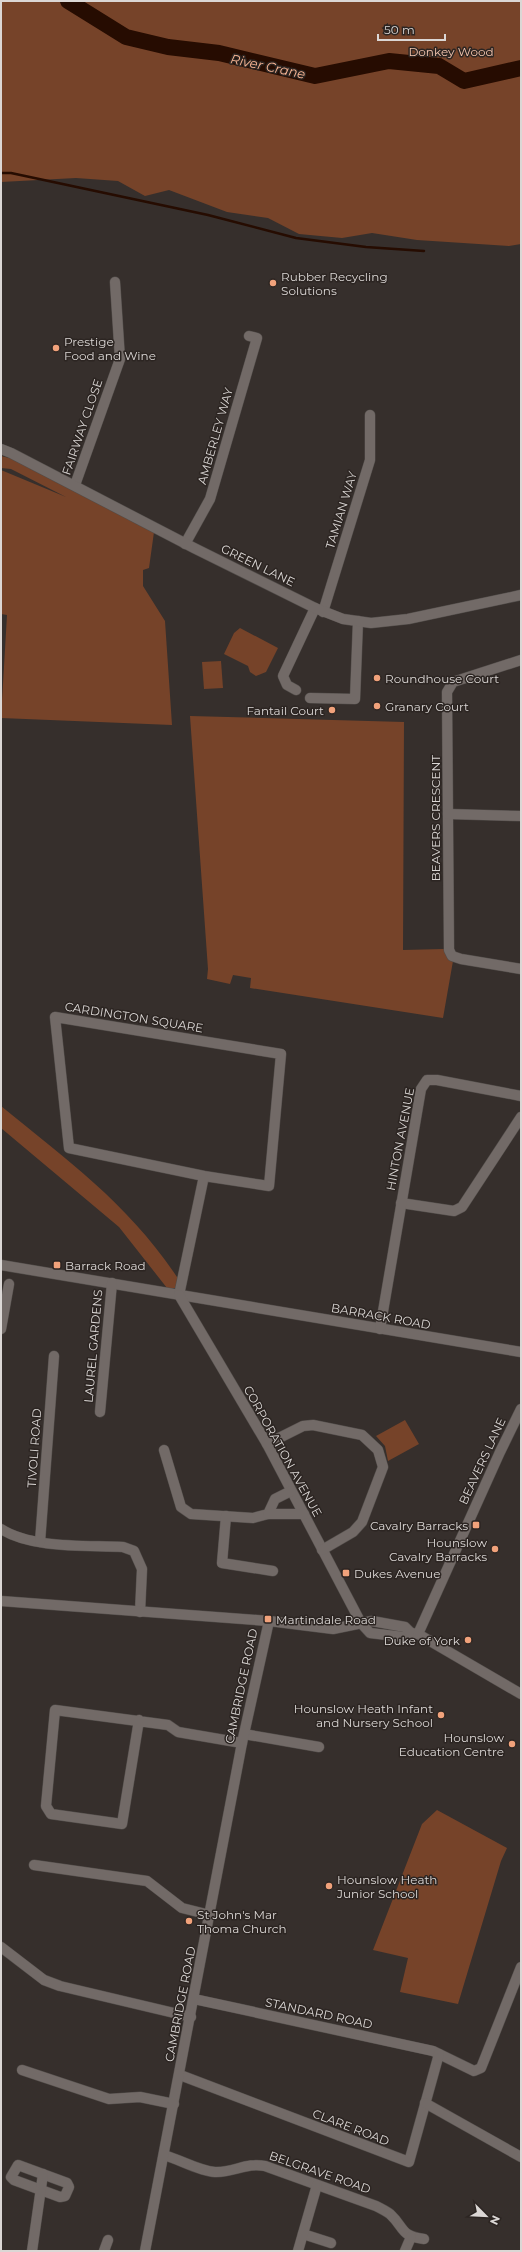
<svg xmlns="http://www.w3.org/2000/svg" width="522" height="2252" font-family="Montserrat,sans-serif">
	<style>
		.green { fill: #764329 }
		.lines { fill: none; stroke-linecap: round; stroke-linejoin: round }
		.stream { stroke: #260c01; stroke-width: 2.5 }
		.river { stroke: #260c01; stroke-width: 16 }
		.minor-casing { stroke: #524d4a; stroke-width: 11 }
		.tertiary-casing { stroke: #524d4a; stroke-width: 11 }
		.minor { stroke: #726a67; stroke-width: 10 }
		.tertiary { stroke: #726a67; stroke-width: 10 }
		.poi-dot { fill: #f1a27b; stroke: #2c2522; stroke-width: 1.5 }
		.labels { text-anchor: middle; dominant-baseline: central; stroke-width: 3; stroke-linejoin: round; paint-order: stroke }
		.park-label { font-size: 12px; fill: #f4c5ae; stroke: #2c2522 }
		.poi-label { font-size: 12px; fill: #dbd7d5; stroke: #2c2522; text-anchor: start }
		.street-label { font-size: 12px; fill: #dbd7d5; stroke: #2c2522 }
		.water-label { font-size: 13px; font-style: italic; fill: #fcb795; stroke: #2c2522 }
	</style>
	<rect width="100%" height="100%" fill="#362f2c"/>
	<g class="green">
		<path d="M 1,1 L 521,1 L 521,244 L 509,246 L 417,240 L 372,233 L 342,238 L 299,234 L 268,218 L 227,212 L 169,190 L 145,196 L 118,181 L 76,178 L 1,182 Z"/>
		<path d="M 1,456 L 18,460 L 154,532 L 149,568 L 143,570 L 143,586 L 165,621 L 172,725 L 1,718 L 7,615 L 1,614 L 1,470 L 66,497 L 11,469 L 1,468 Z"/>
		<path d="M 240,628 L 278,648 L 266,672 L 256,676 L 250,672 L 248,666 L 224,654 L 234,633 Z"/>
		<path d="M 221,661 L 223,688 L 204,689 L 202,662 Z"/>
		<path d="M 190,716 L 404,722 L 403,950 L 444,949 L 453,961 L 443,1018 L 250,988 L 251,978 L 233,975 L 230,984 L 207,979 L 208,969 Z"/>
		<path d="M 1,1106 C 72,1164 135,1209 184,1288 L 167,1288 L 119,1227 L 1,1128 Z"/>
		<path d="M 405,1420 L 419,1444 L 388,1461 L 385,1446 L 376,1436 Z"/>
		<path d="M 437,1810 L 507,1848 L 501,1861 L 458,2004 L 400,1992 L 408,1958 L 373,1950 L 422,1824 Z"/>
	</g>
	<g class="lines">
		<path class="stream" d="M 1,173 L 11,173 L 208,215 L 296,238 L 366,247 L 424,251"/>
		<path class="river" d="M 68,1 L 126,37 L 168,47 L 219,53 L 315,76 L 389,61 L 439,66 L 464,81 L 521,68"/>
		<defs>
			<g id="minor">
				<path d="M 75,485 L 120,359 L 115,282"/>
				<path d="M 185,544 L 210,499 L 257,338 L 249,336"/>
				<path d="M 323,612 L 370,460 L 370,415"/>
				<path d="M 521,660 L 453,682 L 447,692 L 449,950 L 452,956 L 461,959 L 521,969"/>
				<path d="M 296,690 L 287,685 L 283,676 L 315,608"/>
				<path d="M 310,698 L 355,699 L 358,621"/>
				<path d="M 448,814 L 521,816"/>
				<path d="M 401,1203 L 454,1211 L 462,1207 L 521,1117"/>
				<path d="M 1,1265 L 521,1352"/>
				<path d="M 179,1295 L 204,1176 L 69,1148 L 55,1017 L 281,1054 L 269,1186 L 204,1176"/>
				<path d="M 179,1295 L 267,1444 L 361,1623 L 370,1633 L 404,1637 L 411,1633 L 418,1634 L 521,1694"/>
				<path d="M 1,1329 L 9,1284"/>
				<path d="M 380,1329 L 421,1089 L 427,1080 L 437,1080 L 521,1096"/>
				<path d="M 100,1412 L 112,1283"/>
				<path d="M 267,1444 L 303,1426 L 313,1425 L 362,1435 L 378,1450 L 383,1467 L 362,1522 L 353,1532 L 322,1550"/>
				<path d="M 164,1450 L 181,1507 L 191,1514 L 253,1518 L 268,1514 L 275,1499 L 291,1491"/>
				<path d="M 268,1514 L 304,1514"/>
				<path d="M 226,1516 L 222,1563 L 273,1571"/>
				<path d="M 1,1529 C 32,1549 87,1545 123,1547 L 134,1551 L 142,1569 L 140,1612"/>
				<path d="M 40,1542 L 54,1356"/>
				<path d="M 1,1601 L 269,1621 L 333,1629 L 372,1621 L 405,1627 L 411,1633"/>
				<path d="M 418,1634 L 500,1452 L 521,1409"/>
				<path d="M 139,1720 L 122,1824 L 51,1814 L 46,1806 L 55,1710 L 168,1725 L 178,1732 L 242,1743"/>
				<path d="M 244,1734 L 319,1747"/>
				<path d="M 34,1865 L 147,1881 L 182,1908 L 210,1915"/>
				<path d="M 1,1947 L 44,1980 L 60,1986 L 191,2017"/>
				<path d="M 194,1999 L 433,2051 L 474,2071 L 481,2068 L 521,1967"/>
				<path d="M 22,2070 L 109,2099 L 140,2097 L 174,2104"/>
				<path d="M 180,2075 L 409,2162 L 439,2054"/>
				<path d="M 425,2103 L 521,2157"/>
				<path d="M 164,2155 C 181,2160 199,2171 215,2172 C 233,2173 247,2162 265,2166 L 376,2206 C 380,2208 386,2211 390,2214 C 405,2228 400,2236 424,2239"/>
				<path d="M 18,2165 L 67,2183 L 69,2187 L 65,2196 L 60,2197 L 14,2180 L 11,2177 Z"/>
				<path d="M 303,2234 L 331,2243"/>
				<path d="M 32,2251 L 43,2174"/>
				<path d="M 104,2251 L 108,2240"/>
				<path d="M 145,2251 L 242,1743 L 269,1621"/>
				<path d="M 298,2251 L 317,2185"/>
				<path d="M 405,2251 L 411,2237"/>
			</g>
			<path id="tertiary" d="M 1,449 L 11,453 L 194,548 L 315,608 L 343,619 L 371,623 L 408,619 L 521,595"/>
		</defs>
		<use href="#minor" class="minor-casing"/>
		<use href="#tertiary" class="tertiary-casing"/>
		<use href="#minor" class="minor"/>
		<use href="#tertiary" class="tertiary"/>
	</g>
	<g class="poi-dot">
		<circle cx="273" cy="283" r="4"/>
		<circle cx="56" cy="348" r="4"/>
		<circle cx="377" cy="678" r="4"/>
		<circle cx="377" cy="706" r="4"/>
		<circle cx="332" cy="710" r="4"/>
		<rect x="53" y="1261" width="8" height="8" rx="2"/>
		<rect x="472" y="1521" width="8" height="8" rx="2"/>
		<circle cx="495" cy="1549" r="4"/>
		<rect x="342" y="1569" width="8" height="8" rx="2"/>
		<rect x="264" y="1615" width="8" height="8" rx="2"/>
		<circle cx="468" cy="1640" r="4"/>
		<circle cx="441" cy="1715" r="4"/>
		<circle cx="512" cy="1744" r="4"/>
		<circle cx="329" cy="1886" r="4"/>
		<circle cx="189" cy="1921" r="4"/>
	</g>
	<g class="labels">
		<g class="park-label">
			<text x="451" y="51">Donkey Wood</text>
		</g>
		<g class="poi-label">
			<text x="281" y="276">Rubber Recycling<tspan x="281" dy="14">Solutions</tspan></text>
			<text x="64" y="341">Prestige<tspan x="64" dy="14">Food and Wine</tspan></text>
			<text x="385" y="678">Roundhouse Court</text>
			<text x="385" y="706">Granary Court</text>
			<text x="324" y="710" text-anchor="end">Fantail Court</text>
			<text x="65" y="1265">Barrack Road</text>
			<text x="468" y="1525" text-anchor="end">Cavalry Barracks</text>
			<text x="487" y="1542" text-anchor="end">Hounslow<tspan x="487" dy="14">Cavalry Barracks</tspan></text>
			<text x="354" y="1573">Dukes Avenue</text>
			<text x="276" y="1619">Martindale Road</text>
			<text x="460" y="1640" text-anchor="end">Duke of York</text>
			<text x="433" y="1708" text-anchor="end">Hounslow Heath Infant<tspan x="433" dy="14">and Nursery School</tspan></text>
			<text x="504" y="1737" text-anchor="end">Hounslow<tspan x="504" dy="14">Education Centre</tspan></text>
			<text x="337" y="1879">Hounslow Heath<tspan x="337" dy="14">Junior School</tspan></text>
			<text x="197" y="1914">St John's Mar<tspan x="197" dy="14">Thoma Church</tspan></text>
		</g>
		<g class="street-label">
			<text transform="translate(82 427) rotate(-71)">FAIRWAY CLOSE</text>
			<text transform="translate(215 436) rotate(-74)">AMBERLEY WAY</text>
			<text transform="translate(341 510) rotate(-73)">TAMIAN WAY</text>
			<text transform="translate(258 565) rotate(26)">GREEN LANE</text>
			<text transform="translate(435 818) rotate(-90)">BEAVERS CRESCENT</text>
			<text transform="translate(134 1017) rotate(9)">CARDINGTON SQUARE</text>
			<text transform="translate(400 1139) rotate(-79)">HINTON AVENUE</text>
			<text transform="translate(381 1316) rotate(10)">BARRACK ROAD</text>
			<text transform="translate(93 1346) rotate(-85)">LAUREL GARDENS</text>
			<text transform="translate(34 1448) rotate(-86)">TIVOLI ROAD</text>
			<text transform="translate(283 1451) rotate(61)">CORPORATION AVENUE</text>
			<text transform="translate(482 1461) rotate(-65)">BEAVERS LANE</text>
			<text transform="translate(241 1686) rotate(-78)">CAMBRIDGE ROAD</text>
			<text transform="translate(180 2004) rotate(-79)">CAMBRIDGE ROAD</text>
			<text transform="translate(319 2013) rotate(12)">STANDARD ROAD</text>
			<text transform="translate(351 2127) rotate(21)">CLARE ROAD</text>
			<text transform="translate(320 2172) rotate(19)">BELGRAVE ROAD</text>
		</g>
		<g class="water-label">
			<text transform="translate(268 66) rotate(12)">River Crane</text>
		</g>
	</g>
	<rect width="522" height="2252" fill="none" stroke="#dbd7d5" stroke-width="4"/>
	<g transform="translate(486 2216) rotate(114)" stroke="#2c2522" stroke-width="3" paint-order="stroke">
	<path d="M0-3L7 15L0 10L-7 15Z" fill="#dbd7d5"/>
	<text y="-6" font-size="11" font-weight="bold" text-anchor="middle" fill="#dbd7d5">N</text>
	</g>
	<path d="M378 34v6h67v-6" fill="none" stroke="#dbd7d5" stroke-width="2"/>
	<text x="384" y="34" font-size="12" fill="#dbd7d5" stroke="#2c2522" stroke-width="3" paint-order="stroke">50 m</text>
</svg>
